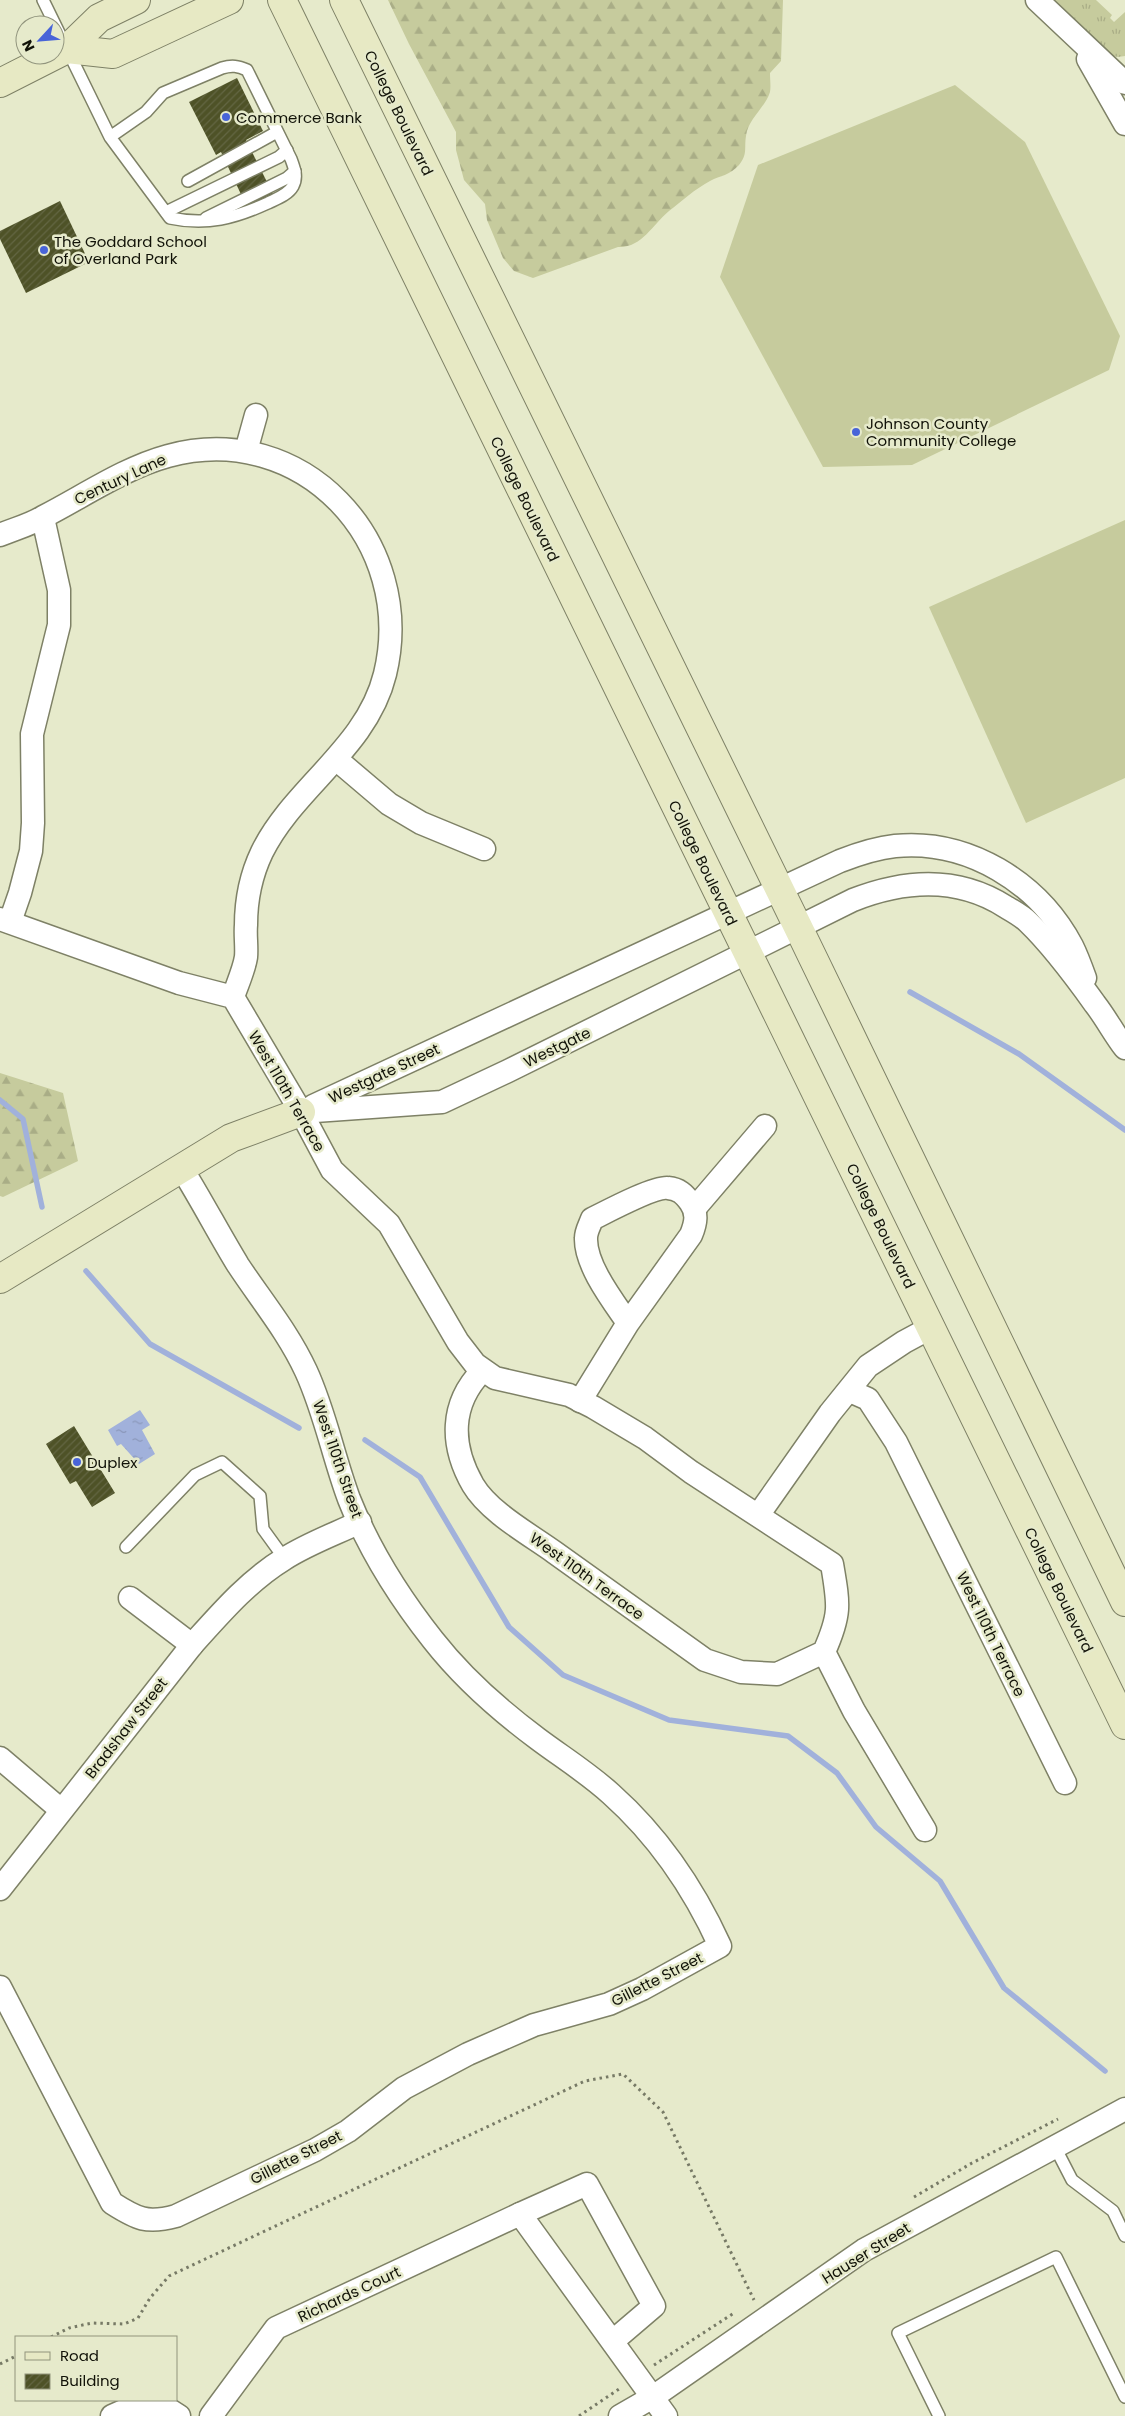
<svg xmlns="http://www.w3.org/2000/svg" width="1125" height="2416" font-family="Poppins,sans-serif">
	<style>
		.grass { fill: url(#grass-tufts) }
		.forest { fill: url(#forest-firs) }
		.pitch { fill: #c6cb9d }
		.water { fill: url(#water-ripples) }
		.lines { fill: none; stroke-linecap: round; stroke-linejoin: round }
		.stream { stroke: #a1b1db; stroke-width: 5.5 }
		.building { fill: url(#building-hatch) }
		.lane-casing { stroke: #7e8166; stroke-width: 14 }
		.street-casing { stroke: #7e8166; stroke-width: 25 }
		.secondary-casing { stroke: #7e8166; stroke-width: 30 }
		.path { stroke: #777a66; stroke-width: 3; stroke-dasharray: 2.5 4; stroke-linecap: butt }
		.lane { stroke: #fff; stroke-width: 11 }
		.street { stroke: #fff; stroke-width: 22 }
		.secondary { stroke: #e7e9c4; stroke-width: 28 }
		.poi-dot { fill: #4864d8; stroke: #e6eacb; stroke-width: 2 }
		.labels { text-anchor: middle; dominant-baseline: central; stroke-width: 5; stroke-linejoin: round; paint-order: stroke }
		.street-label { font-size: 15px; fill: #111208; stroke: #e6eacb }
		.poi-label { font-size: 15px; fill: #111208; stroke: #e6eacb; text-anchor: start }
	</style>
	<defs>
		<pattern id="grass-tufts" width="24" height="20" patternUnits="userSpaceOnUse" patternTransform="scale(1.25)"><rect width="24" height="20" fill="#c6cb9d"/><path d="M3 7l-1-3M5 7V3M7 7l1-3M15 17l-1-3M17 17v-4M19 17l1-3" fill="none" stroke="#a9ad86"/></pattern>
		<pattern id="forest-firs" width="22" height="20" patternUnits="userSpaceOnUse" patternTransform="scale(1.25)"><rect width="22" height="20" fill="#c6cb9d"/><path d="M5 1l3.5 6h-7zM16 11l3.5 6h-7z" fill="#a9ad86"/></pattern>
		<pattern id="water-ripples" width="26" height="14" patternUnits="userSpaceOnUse" patternTransform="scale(1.25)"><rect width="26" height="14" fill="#a1b1db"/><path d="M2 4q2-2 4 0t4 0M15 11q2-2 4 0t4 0" fill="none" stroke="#8a97ba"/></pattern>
		<pattern id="building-hatch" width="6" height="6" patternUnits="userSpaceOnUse" patternTransform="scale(1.25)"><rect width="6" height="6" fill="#4e5227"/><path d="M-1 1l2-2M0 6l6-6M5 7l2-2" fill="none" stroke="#636643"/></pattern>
	</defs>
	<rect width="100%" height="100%" fill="#e6eacb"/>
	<path class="grass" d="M 1050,0 L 1096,0 L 1112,15 L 1110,18 L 1114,22 L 1125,12 L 1125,56 L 1118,57 L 1108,55 Z"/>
	<g class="forest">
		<path d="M 388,0 L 783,0 L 781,61 L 770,73 C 770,79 771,87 770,92 C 765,108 748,119 746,136 C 744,148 748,154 739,165 C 729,176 721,175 710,181 C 695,189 682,201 669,211 C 652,225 642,248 618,247 L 533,278 L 514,271 L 503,258 L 487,220 L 485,204 L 464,180 L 456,150 L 456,132 L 409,44 Z"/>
		<path d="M 0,1073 L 63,1093 L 78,1161 L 3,1197 L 0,1196 Z"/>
	</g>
	<g class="pitch">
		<path d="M 955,85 L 1025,142 L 1120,336 L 1109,370 L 912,465 L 823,467 L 720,277 L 758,165 Z"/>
		<path d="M 1125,520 L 1125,778 L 1026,823 L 929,607 Z"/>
	</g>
	<path class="water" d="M 140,1410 L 150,1425 L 142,1430 L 155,1454 L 139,1464 L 121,1444 L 117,1446 L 108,1430 Z"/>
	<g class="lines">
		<g class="stream">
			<path d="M 910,992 L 1019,1054 L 1125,1130"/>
			<path d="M 0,1100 L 23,1119 L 42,1207"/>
			<path d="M 86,1271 L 150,1344 L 299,1428"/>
			<path d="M 365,1440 L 420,1477 L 509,1627 L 563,1675 L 669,1720 L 788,1736 L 837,1773 L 876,1827 L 940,1881 L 1004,1988 L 1105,2071"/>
		</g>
	</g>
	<g class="building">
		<path d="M 237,78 L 263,131 L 246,140 L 273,194 L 247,207 L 221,152 L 216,155 L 189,102 Z"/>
		<path d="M 60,201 L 89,262 L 26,293 L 0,239 L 0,231 Z"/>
		<path d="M 74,1426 L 115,1493 L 92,1507 L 76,1481 L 70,1484 L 46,1444 Z"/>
	</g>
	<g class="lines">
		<defs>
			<g id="lane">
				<path d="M 43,0 L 110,137 L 170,218 C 207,226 235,218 268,203 C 276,199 288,195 293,186 C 298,177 294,167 291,159 L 247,70 C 238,66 232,65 222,68 L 163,93 L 146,112 L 110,137"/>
				<path d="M 188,181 L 277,132"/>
				<path d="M 166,212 L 279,157 L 287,150"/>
				<path d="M 206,218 L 287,178 L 295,171"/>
				<path d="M 126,1547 L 195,1475 L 222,1462 L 260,1496 L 263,1529 L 284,1558"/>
				<path d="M 1055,2147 L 1072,2180 L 1113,2211 L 1125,2236"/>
				<path d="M 939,2416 L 898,2333 L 1056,2257 L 1125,2397"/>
			</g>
			<g id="street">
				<path d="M 1037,0 L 1125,83"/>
				<path d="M 1088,59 L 1125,124"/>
				<path d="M 246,451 L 256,415"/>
				<path d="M 0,535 C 14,529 30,525 43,517 C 84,496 124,468 168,456 C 302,419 417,542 385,674 C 367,748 294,787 262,852 C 251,875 246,900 246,925 C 245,935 247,947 246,957 C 244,970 237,985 233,997"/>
				<path d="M 336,759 L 389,804 L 421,823 L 484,849"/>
				<path d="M 0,919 L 179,983 L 233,997 L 301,1112 L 332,1170 L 389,1224 L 458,1342 L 475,1364 L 495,1378 L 569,1395 L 593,1407 L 645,1438 L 691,1472 L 832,1564 C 839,1605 841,1614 824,1652 L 777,1674 L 741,1672 L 705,1660 C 655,1624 604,1588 554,1552 C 529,1534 489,1512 473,1485 C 450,1445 450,1404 482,1371"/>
				<path d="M 10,922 L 20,893 L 31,851 L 33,823 L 32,734 L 59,625 L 59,590 L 43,518"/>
				<path d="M 313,1106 L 840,861 C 858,854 876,848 895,846 C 968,839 1038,882 1072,946 C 1077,956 1081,967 1085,978"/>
				<path d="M 301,1112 L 442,1102 L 508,1071 L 853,900 C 904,880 958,876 1006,907 C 1013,911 1022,916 1028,922 C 1053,946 1075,976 1095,1004 C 1106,1018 1114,1034 1125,1048"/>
				<path d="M 695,1208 L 765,1126"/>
				<path d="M 850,1391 L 868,1399 L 896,1442 L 1065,1783"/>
				<path d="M 580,1401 L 628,1323 C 613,1301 585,1265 586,1238 C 586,1231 590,1225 592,1219 C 606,1212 655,1186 668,1188 C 679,1189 684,1194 690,1202 C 698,1213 696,1223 691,1235 L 628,1323"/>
				<path d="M 759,1514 L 830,1413 L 868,1366 L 904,1342 L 930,1328"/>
				<path d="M 130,1598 L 192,1645"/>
				<path d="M 824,1652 L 854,1711 L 925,1830"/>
				<path d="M 0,1758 L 61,1810"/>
				<path d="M 0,1889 L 192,1645 C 220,1614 248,1581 284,1559 C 307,1544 335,1534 360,1522"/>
				<path d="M 0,1987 L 112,2203 C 137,2219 147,2224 176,2216 L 315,2150 L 348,2131 L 404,2088 L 468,2054 L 534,2025 L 609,2004 L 642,1989 L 720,1946 C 694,1889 658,1836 611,1794 C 588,1773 562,1757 538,1739 C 499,1710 462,1677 433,1640 C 399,1597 369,1549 349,1499 C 333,1456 325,1412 306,1371 C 288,1332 261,1300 238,1265 C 219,1234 202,1201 182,1169"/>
				<path d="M 520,2214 L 587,2184 L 654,2306 L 613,2341"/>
				<path d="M 112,2416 L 130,2408 L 165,2407 L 179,2416"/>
				<path d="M 211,2416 L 276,2328 L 520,2214 L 666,2416"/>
				<path d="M 620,2416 L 653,2397 L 864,2250 L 1125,2109"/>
			</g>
			<g id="secondary">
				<path d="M 282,0 L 1125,1725"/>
				<path d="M 344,0 L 798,927 L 1125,1602"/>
				<path d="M 67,49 L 113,54 L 229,0"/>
				<path d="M 0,83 L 67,49 L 99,18 L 136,0"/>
				<path d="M 0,1279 L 231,1138 L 301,1112"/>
			</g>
		</defs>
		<use href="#lane" class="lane-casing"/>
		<use href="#street" class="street-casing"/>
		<use href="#secondary" class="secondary-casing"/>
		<g class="path">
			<path d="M 914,2197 L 972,2163 L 1058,2119"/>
			<path d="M 51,2337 L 69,2328 L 92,2323 L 124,2324 L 138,2318 L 150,2298 L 169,2276 L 585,2081 L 623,2074 L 663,2112 L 754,2300"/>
			<path d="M 0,2364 L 16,2356"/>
			<path d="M 654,2365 L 734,2313"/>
			<path d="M 579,2416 L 622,2387"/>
		</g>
		<use href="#lane" class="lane"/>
		<use href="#street" class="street"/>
		<use href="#secondary" class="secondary"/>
	</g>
	<g class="poi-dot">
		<circle cx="226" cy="117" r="5"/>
		<circle cx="44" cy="250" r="5"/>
		<circle cx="856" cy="432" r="5"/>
		<circle cx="77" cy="1462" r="5"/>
	</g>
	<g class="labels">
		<g class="street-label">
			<text transform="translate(399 113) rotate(64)">College Boulevard</text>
			<text transform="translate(120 479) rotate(-25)">Century Lane</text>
			<text transform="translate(525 499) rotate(64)">College Boulevard</text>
			<text transform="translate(703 863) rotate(64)">College Boulevard</text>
			<text transform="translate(557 1047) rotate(-26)">Westgate</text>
			<text transform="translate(384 1073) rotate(-25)">Westgate Street</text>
			<text transform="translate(287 1091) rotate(60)">West 110th Terrace</text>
			<text transform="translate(881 1226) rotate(64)">College Boulevard</text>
			<text transform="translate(338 1459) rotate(71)">West 110th Street</text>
			<text transform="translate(587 1576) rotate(36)">West 110th Terrace</text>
			<text transform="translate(1059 1590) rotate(64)">College Boulevard</text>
			<text transform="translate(991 1634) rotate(64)">West 110th Terrace</text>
			<text transform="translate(126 1728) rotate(-52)">Bradshaw Street</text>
			<text transform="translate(657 1979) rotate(-27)">Gillette Street</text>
			<text transform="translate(296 2157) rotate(-27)">Gillette Street</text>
			<text transform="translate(866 2253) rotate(-32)">Hauser Street</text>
			<text transform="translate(349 2294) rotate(-25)">Richards Court</text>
		</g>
		<g class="poi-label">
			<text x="236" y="117">Commerce Bank</text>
			<text x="54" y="241">The Goddard School<tspan x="54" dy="17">of Overland Park</tspan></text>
			<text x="866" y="423">Johnson County<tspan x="866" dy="17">Community College</tspan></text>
			<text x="87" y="1462">Duplex</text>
		</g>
	</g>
	<rect x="15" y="2336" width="162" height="65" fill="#e6eacb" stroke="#91947d"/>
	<rect x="25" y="2352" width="25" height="8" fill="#e7e9c4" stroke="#91947d"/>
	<text x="60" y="2361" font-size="15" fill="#111208">Road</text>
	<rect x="25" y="2374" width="25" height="15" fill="url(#building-hatch)" stroke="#91947d"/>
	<text x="60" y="2386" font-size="15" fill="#111208">Building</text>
	<g transform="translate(40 40) rotate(244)"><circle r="24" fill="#e6eacb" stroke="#91947d"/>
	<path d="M0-4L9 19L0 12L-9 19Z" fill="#4864d8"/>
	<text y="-8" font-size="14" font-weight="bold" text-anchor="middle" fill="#111208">N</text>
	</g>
</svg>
